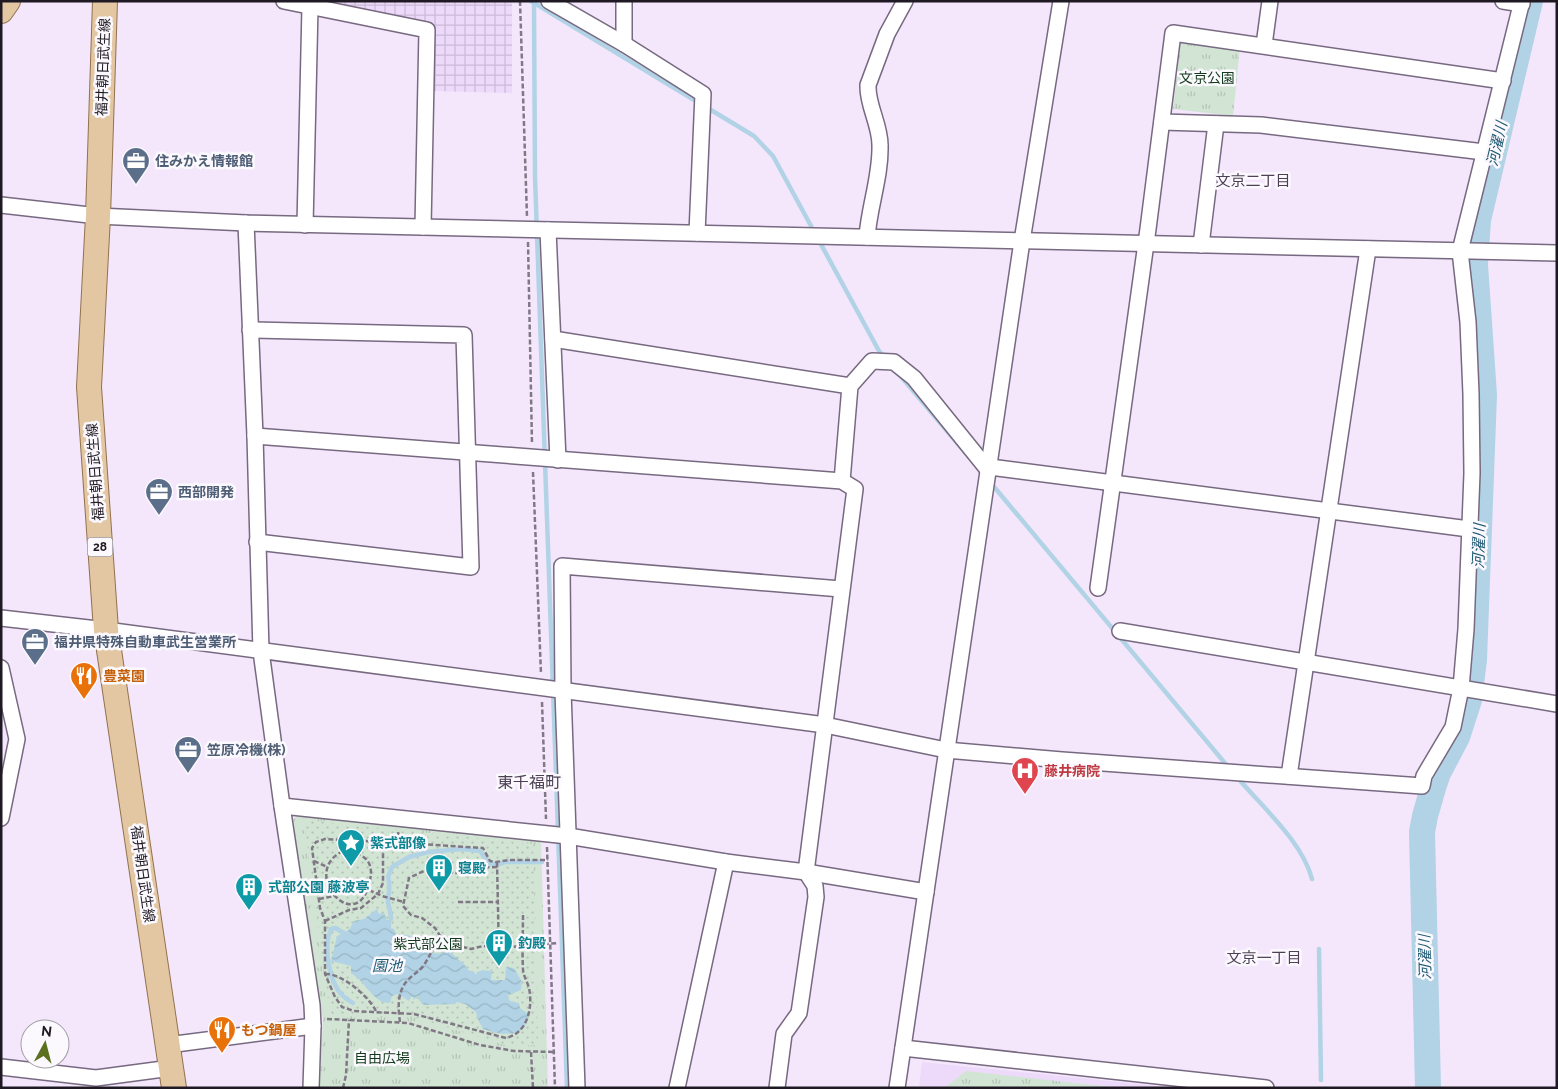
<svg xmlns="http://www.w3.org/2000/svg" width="1558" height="1089" font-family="Raleway,'Noto Sans JP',sans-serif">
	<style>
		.built { fill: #eddafa }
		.industrial { fill: url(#industrial-grid) }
		.grass { fill: url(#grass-tufts) }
		.garden { fill: url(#garden-dots) }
		.water { fill: url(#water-waves) }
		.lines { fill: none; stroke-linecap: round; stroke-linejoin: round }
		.stream { stroke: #b1d3e5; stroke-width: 4.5 }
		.river { stroke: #b1d3e5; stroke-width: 26 }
		.street-casing { stroke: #776980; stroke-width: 18 }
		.primary-casing { stroke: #92724e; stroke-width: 26 }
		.path { stroke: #817886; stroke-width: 2.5; stroke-dasharray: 5 2.5; stroke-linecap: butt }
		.street { stroke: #fff; stroke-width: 15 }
		.primary { stroke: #e3c7a3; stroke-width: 24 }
		.labels { text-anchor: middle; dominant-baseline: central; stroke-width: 5; stroke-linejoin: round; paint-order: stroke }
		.shield { fill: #fcf9fe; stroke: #615c64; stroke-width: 1 }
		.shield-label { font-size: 12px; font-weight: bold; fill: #1e1922 }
		.street-label { font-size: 14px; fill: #1e1922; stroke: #fcf9fe }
		.park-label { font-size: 14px; fill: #103a19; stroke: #fcf9fe }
		.service-label { font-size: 14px; font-weight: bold; fill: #4e5e75; stroke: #fcf9fe; text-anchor: start }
		.food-label { font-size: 14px; font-weight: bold; fill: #c56008; stroke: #fcf9fe; text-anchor: start }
		.health-label { font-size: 14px; font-weight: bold; fill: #be3a42; stroke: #fcf9fe; text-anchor: start }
		.culture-label { font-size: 14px; font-weight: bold; fill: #0d838f; stroke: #fcf9fe; text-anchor: start }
		.water-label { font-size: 15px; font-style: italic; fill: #205b75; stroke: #fcf9fe }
		.neighbourhood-label { font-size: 15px; fill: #4e4156; stroke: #fcf9fe }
		.quarter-label { font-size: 16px; fill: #4e4156; stroke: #fcf9fe }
	</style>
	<defs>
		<pattern id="industrial-grid" width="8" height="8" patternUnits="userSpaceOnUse" patternTransform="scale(1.25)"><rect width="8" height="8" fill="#eddafa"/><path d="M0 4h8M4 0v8" fill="none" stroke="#cbbad6"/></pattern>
		<pattern id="grass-tufts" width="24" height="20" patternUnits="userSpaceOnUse" patternTransform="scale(1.25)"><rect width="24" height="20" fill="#d2e5d4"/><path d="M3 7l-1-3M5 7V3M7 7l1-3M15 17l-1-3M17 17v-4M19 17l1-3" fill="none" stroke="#b4c4b6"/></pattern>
		<pattern id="garden-dots" width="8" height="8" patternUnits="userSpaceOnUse" patternTransform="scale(1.25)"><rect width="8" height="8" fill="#d2e5d4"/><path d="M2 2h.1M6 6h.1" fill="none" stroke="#b4c4b6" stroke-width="1.8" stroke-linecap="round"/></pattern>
		<pattern id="water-waves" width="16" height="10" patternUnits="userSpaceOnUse" patternTransform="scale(1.25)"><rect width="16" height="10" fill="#b1d3e5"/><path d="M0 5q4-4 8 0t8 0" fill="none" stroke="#98b5c4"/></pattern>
	</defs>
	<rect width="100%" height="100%" fill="#f4e7fc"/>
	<path class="built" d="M 922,1062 L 1177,1088 L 919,1088 Z"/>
	<path class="industrial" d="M 323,1 L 512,1 L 512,93 L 432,91 L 433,24 Z"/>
	<g class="grass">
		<path d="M 1181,40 L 1240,47 L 1233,116 L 1173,109 Z"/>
		<path d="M 298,815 L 541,839 L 548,1088 L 319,1088 L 323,1020 L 292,821 Z"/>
		<path d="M 966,1071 L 967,1071 L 1121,1088 L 944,1088 Z"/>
	</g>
	<path class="garden" d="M 304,820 L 533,844 L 538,1045 L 508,1046 L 410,1016 L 330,1014 Z"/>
	<path class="water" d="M 377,909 L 379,914 L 384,913 L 387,920 L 391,919 L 391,928 L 394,929 L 397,937 L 399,937 L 399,934 C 413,935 420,939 427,952 C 435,954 441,954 449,951 L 465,965 L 468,970 L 474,972 L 476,975 L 477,972 L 483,970 L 490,971 L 492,969 L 491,980 L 505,980 L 506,967 L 514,968 L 522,982 L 521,990 L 507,996 L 510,1001 L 519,1003 L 520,1008 L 528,1014 C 527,1040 500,1035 483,1029 C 480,1023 477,1019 476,1012 L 465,1004 L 457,1002 L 455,1004 L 424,1005 L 418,999 L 419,996 L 417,996 L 414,1000 L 413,997 L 411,997 L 409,1001 L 398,994 L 392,996 L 390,1003 C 378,1004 371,992 364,985 C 361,980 356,977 351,973 L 351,966 L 331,961 L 337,936 L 349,930 L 354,921 L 364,919 Z"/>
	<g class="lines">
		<g class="stream">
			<path d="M 531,1 L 699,103"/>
			<path d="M 534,3 L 535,177 L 567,1088"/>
			<path d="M 706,107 L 754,136 L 773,156 L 879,351 L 885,358"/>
			<path d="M 898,373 L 969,457"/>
			<path d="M 990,482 L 1229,768"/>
			<path d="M 1237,777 C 1262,807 1302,841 1312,879"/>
			<path d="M 391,919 C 391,913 389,908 388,902 C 388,894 391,886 388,877 L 392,867 L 409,857 L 428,852 L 462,849 L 480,851 L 489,864 L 499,864 L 505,862 L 542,862"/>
			<path d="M 344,933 L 335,928 L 331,929 C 323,946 329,983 343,996 C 346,999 350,1001 353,1003"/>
			<path d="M 1319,949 L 1321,1080"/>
		</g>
		<path class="river" d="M 1428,1088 L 1422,832 L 1425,816 L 1433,788 L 1438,773 L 1457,737 L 1469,700 L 1474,660 L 1484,395 L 1475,265 L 1478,220 L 1530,1"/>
		<defs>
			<g id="street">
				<path d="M 284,1 L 427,30 L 423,227"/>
				<path d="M 549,1 L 624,44 L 703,94 L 697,233"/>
				<path d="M 1503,1 L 1522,4"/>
				<path d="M 624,44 L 624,1"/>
				<path d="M 1264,45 L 1270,1"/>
				<path d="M 1162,122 L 1261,125 L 1484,152"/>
				<path d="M 1,205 L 98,216 L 246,223 L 1557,253"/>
				<path d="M 246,223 L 255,436 L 261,651 L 282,806 L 312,1005 L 313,1026 L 311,1088"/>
				<path d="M 305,225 L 310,7"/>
				<path d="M 548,230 L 558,460"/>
				<path d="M 867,237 C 869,207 881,176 880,145 C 880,124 867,105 868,85 L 887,34 L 905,1"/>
				<path d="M 1201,245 L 1216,124"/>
				<path d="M 250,330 L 464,335 L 471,567 L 257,542"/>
				<path d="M 553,339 L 850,386"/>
				<path d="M 255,436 L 842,481 L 855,489 L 806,872 L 815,886 L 816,897 L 799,1013 L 784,1034 L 777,1088"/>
				<path d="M 990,467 L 1469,529"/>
				<path d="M 842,481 L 850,386 L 872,361 L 894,362 L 914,378 L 989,471"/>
				<path d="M 1098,588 L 1148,229 L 1173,33 L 1503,81"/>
				<path d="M 1,618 L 106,630 L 825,725 L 946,750 L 1062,760 L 1422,786 L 1424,776 L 1453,727 L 1461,688 L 1466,629 L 1472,473 L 1471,394 L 1468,322 L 1460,251 L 1522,1"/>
				<path d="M 1120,631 L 1557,704"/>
				<path d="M 1,668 L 17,739 L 1,818"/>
				<path d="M 1289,776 L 1368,249"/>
				<path d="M 282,806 L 568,836 L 726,862 L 806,872 L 926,892"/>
				<path d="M 168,1045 L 313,1026"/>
				<path d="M 903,1048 L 1266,1088"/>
				<path d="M 1,1067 L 96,1078 L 171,1068"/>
				<path d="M 577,1088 L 563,691 L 562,566 L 841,589"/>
				<path d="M 677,1088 L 726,862"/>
				<path d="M 897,1088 L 1022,241 L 1061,1"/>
			</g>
			<g id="primary">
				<path d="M 105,1 L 98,216 L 89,387 L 106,630 L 174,1088"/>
				<path d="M 1,11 L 8,1"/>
			</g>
		</defs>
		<use href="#street" class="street-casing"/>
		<use href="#primary" class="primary-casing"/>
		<g class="path">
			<path d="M 520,1 L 527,217"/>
			<path d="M 528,242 L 532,444"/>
			<path d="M 533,472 L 541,674"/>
			<path d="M 542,702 L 546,819"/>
			<path d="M 398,832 L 400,843"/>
			<path d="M 547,847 L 555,1088"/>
			<path d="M 341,852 C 360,851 375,859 370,880 C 359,939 299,875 341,852 Z"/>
			<path d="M 314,861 L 327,867"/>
			<path d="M 497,862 L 499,955"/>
			<path d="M 497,867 L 471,868 L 456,873 L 428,869 L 409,878 L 403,906 L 411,915 L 422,918 L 435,928 L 444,942 L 471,949 L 483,946 L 499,948 L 558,943"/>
			<path d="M 369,890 L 382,896 L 404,902"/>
			<path d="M 319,899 L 334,896"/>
			<path d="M 458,902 L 497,902"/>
			<path d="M 523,915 C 523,933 522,951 523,969 C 523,975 527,981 529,988 C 533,1007 528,1033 506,1038 L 414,1014 L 354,1011 L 342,1007 L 335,997 L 325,974 L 325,921 L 320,908 L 312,848 L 316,842 L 325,839 L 367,841 L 383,849 L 389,842 L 483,848 L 490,861 L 496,862 L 509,860 L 548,860"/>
			<path d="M 325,921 L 349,910 L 361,908 L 378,894 L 383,883 L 383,850"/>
			<path d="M 325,974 C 342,973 369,997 376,1011"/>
			<path d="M 327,1019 L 408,1023 L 480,1045 L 514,1051 L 554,1052"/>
			<path d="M 400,1022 C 398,1009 397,992 407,981 C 412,975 419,972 424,965 C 430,956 433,946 442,940"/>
			<path d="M 531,1052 L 533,1088"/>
			<path d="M 343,1088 L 346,1075 L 349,1020"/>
		</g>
		<use href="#street" class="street"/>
		<use href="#primary" class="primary"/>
	</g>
	<defs>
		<symbol id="office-pin" viewBox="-11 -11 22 30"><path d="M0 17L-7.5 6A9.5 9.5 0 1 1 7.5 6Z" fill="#5c6f8a" stroke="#fcf9fe"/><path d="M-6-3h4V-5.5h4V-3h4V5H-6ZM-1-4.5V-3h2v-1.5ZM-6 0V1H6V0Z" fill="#fff"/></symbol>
		<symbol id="restaurant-pin" viewBox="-11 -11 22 30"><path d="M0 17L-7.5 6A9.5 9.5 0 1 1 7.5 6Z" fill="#e8710a" stroke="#fcf9fe"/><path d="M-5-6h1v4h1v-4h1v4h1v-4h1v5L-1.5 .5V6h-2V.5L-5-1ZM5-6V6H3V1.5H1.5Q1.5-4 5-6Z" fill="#fff"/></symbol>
		<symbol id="hospital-pin" viewBox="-11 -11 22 30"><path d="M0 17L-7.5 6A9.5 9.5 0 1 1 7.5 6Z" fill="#e0444e" stroke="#fcf9fe"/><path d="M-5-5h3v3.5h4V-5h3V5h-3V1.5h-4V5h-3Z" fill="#fff"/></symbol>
		<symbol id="sight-pin" viewBox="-11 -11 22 30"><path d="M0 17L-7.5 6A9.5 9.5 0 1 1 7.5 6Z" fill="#0f9aa8" stroke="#fcf9fe"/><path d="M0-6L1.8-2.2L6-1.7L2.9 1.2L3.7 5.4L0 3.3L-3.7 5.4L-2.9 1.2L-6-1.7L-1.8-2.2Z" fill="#fff"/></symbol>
		<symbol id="building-pin" viewBox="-11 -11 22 30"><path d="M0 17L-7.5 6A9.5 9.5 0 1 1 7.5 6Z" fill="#0f9aa8" stroke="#fcf9fe"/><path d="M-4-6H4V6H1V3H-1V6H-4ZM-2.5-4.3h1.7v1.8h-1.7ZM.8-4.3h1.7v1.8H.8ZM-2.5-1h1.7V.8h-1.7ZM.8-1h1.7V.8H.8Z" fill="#fff"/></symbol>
	</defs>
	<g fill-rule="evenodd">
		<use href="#office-pin" x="120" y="145" width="32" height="43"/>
		<use href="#office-pin" x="143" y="476" width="32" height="43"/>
		<use href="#office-pin" x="19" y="626" width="32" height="43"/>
		<use href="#restaurant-pin" x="68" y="660" width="32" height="43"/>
		<use href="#office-pin" x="172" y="734" width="32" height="43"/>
		<use href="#hospital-pin" x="1009" y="755" width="32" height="43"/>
		<use href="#sight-pin" x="335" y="827" width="32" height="43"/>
		<use href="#building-pin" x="423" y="852" width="32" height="43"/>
		<use href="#building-pin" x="233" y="871" width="32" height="43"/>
		<use href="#building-pin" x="483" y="927" width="32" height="43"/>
		<use href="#restaurant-pin" x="206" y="1014" width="32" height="43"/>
	</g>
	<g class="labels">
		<rect class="shield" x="87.5" y="537.5" width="25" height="19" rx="4"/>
		<g class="shield-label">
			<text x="100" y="547">28</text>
		</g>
		<g class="street-label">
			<text transform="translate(103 67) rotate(-88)">福井朝日武生線</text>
			<text transform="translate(95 472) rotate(-94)">福井朝日武生線</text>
			<text transform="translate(143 874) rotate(82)">福井朝日武生線</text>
		</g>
		<g class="park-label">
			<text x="1207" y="78">文京公園</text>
			<text x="428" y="944">紫式部公園</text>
			<text x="382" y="1058">自由広場</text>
		</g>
		<g class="service-label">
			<text x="155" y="161">住みかえ情報館</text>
			<text x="178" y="492">西部開発</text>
			<text x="54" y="642">福井県特殊自動車武生営業所</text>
			<text x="207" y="750">笠原冷機(株)</text>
		</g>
		<g class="food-label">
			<text x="103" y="676">豊菜園</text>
			<text x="241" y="1030">もつ鍋屋</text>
		</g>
		<g class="health-label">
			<text x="1044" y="771">藤井病院</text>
		</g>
		<g class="culture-label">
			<text x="370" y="843">紫式部像</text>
			<text x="458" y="868">寝殿</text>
			<text x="268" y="887">式部公園 藤波亭</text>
			<text x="518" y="943">釣殿</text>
		</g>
		<g class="water-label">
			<text transform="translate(1497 144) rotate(-77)">河濯川</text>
			<text transform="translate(1479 546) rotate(-88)">河濯川</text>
			<text transform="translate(1425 957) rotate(-91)">河濯川</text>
			<text x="387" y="966">園池</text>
		</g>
		<g class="neighbourhood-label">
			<text x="1253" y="181">文京二丁目</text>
			<text x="1264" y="958">文京一丁目</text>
		</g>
		<g class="quarter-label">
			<text x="529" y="782">東千福町</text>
		</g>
	</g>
	<rect width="1558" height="1089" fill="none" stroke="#1e1922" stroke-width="5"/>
	<g transform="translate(45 1044) rotate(7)"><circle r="24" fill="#fcf9fe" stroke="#a39fa6"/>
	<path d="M0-4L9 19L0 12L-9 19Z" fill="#5c7120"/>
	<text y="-8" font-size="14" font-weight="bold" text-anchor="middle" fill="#1e1922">N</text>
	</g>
</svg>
